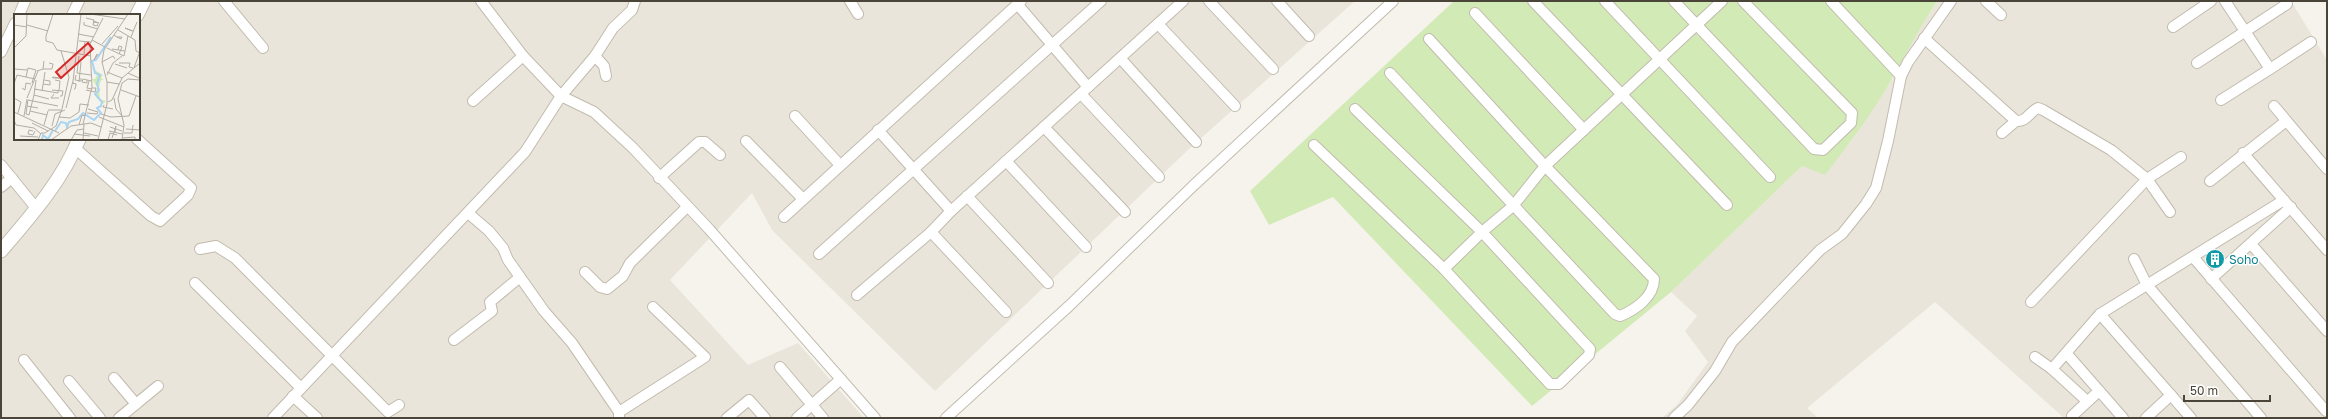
<svg xmlns="http://www.w3.org/2000/svg" width="2328" height="419" font-family="'Golos Text',sans-serif">
	<style>
		.residential { fill: #eae5da; fill-rule: evenodd }
		.green { fill: #d2eab5 }
		.lines { fill: none; stroke-linecap: round; stroke-linejoin: round }
		.minor-casing { stroke: #c2bbae; stroke-width: 12 }
		.tertiary-casing { stroke: #c2bbae; stroke-width: 15 }
		.minor { stroke: #fff; stroke-width: 10 }
		.tertiary { stroke: #fff; stroke-width: 13 }
		.labels { text-anchor: middle; dominant-baseline: central; stroke-width: 3; stroke-linejoin: round; paint-order: stroke }
		.culture-label { font-size: 12px; fill: #0d838f; stroke: #fff; text-anchor: start }
		.inset-river { fill: none; stroke: #a9d4f2; stroke-width: 2 }
		.inset-road { fill: none; stroke: #b2ada4; stroke-width: 1 }
		.view { fill: #d62828; fill-opacity: 0.15; stroke: #d62828; stroke-width: 2 }
		.inset-edge { fill: none; stroke: #4b4439; stroke-width: 2 }
	</style>
	<rect width="100%" height="100%" fill="#f6f3ec"/>
	<g class="residential">
		<path d="M 1,1 L 1355,1 L 1190,148 L 935,391 L 772,230 L 752,193 L 670,280 L 748,365 L 798,343 L 864,418 L 1,418 ZM 15,15 L 139,15 L 139,139 L 15,139 Z"/>
		<path d="M 1937,1 L 2291,1 L 2327,60 L 2327,418 L 2064,418 L 1935,302 L 1807,408 L 1818,418 L 1662,418 L 1677,405 L 1708,362 L 1685,331 L 1697,316 L 1671,292 L 1802,166 L 1849,144 L 1893,78 L 1901,59 Z"/>
	</g>
	<path class="green" d="M 1454,1 L 1937,1 C 1921,26 1907,51 1893,77 C 1874,111 1849,144 1825,175 L 1802,166 L 1671,292 L 1532,406 L 1333,197 L 1269,225 L 1250,191 Z"/>
	<g class="lines">
		<defs>
			<g id="minor">
				<path d="M 224,1 L 263,48"/>
				<path d="M 481,1 L 523,56 L 561,96 L 594,112 L 633,148 L 709,229 L 875,418"/>
				<path d="M 850,1 L 858,14"/>
				<path d="M 1209,1 L 1273,69"/>
				<path d="M 1277,1 L 1309,36"/>
				<path d="M 1533,1 L 1727,205"/>
				<path d="M 1605,1 L 1770,177"/>
				<path d="M 1674,1 L 1814,149 L 1823,150 L 1851,123 L 1852,113 L 1743,1"/>
				<path d="M 1831,1 L 1901,76"/>
				<path d="M 1986,1 L 2001,15"/>
				<path d="M 2225,1 L 2270,69 L 2311,42"/>
				<path d="M 1018,5 L 1088,87"/>
				<path d="M 1475,13 L 1584,130"/>
				<path d="M 19,15 L 25,1"/>
				<path d="M 72,15 L 79,1"/>
				<path d="M 1158,24 L 1235,106"/>
				<path d="M 2173,27 L 2211,1"/>
				<path d="M 1924,38 L 2016,121 C 2027,122 2029,112 2038,108 L 2043,110 L 2111,150 L 2147,179 L 2031,302"/>
				<path d="M 1,52 L 15,23"/>
				<path d="M 595,56 L 604,66 L 606,76"/>
				<path d="M 1121,59 L 1196,142"/>
				<path d="M 2197,63 L 2287,4"/>
				<path d="M 1390,73 L 1615,314 L 1620,316 C 1635,310 1654,297 1654,279 L 1545,166 L 1429,39"/>
				<path d="M 1081,94 L 1159,177"/>
				<path d="M 2221,100 L 2270,69"/>
				<path d="M 473,101 L 523,56"/>
				<path d="M 2274,106 L 2327,169"/>
				<path d="M 795,116 L 840,165"/>
				<path d="M 1044,127 L 1125,212"/>
				<path d="M 878,130 L 951,211"/>
				<path d="M 2002,133 L 2016,121"/>
				<path d="M 746,141 L 803,199"/>
				<path d="M 1314,145 L 1444,269 L 1550,384 L 1559,384 L 1589,355 L 1590,349 L 1482,232 L 1355,109"/>
				<path d="M 75,148 L 151,216 L 160,221 L 188,195 L 191,188 L 137,139"/>
				<path d="M 2243,153 L 2327,250"/>
				<path d="M 1006,161 L 1086,247"/>
				<path d="M 1,165 L 36,208"/>
				<path d="M 659,178 L 699,142 L 705,142 L 720,155"/>
				<path d="M 2210,181 L 2285,122"/>
				<path d="M 1,187 L 12,178"/>
				<path d="M 967,196 L 1048,283"/>
				<path d="M 2170,212 L 2147,179 L 2181,157"/>
				<path d="M 468,213 L 489,231 L 503,248 L 508,260 L 544,311 L 572,343 L 619,412"/>
				<path d="M 784,217 L 1021,1"/>
				<path d="M 931,232 L 1006,312"/>
				<path d="M 2251,244 L 2327,331"/>
				<path d="M 200,249 L 216,246 L 235,258 L 388,412 L 399,405"/>
				<path d="M 819,254 L 1101,1"/>
				<path d="M 2193,257 L 2326,411"/>
				<path d="M 2134,259 L 2147,285 L 2261,418"/>
				<path d="M 1444,269 L 1482,232 L 1513,206 L 1545,166 L 1722,1"/>
				<path d="M 585,272 L 600,287 L 607,289 L 623,276 L 630,263 L 687,207"/>
				<path d="M 2211,279 L 2291,207"/>
				<path d="M 195,283 L 301,388"/>
				<path d="M 857,295 L 931,232 L 951,211 L 1183,1"/>
				<path d="M 2100,314 L 2191,418"/>
				<path d="M 454,340 L 492,311 L 490,302 L 520,277"/>
				<path d="M 2067,354 L 2123,418"/>
				<path d="M 2035,357 L 2052,369 L 2087,401"/>
				<path d="M 24,360 L 70,418"/>
				<path d="M 780,367 L 823,418"/>
				<path d="M 2052,369 L 2100,314 L 2284,200"/>
				<path d="M 114,378 L 136,404"/>
				<path d="M 69,381 L 100,418"/>
				<path d="M 293,396 L 317,418"/>
				<path d="M 2072,416 L 2099,391"/>
				<path d="M 119,418 L 158,386"/>
				<path d="M 273,418 L 525,152 L 561,96 L 595,56 L 613,28 L 632,10 L 635,1"/>
				<path d="M 619,418 L 619,412 L 705,357 L 653,307"/>
				<path d="M 727,418 L 749,400 L 765,418"/>
				<path d="M 797,418 L 841,379"/>
				<path d="M 946,418 L 1069,306 L 1194,185 L 1393,1"/>
				<path d="M 1674,418 L 1688,405 L 1715,371 L 1732,342 L 1820,250 L 1842,234 L 1866,204 L 1876,188 L 1888,141 L 1901,76 L 1908,62 L 1951,1"/>
				<path d="M 2146,418 L 2171,395"/>
			</g>
			<g id="tertiary">
				<path d="M 137,15 L 144,1"/>
				<path d="M 1,251 C 30,217 62,181 79,139"/>
			</g>
		</defs>
		<use href="#minor" class="minor-casing"/>
		<use href="#tertiary" class="tertiary-casing"/>
		<use href="#minor" class="minor"/>
		<use href="#tertiary" class="tertiary"/>
	</g>
	<defs>
		<symbol id="building-disc" viewBox="-11 -11 22 22"><circle r="9.5" fill="#0f9aa8" stroke="#fff"/><path d="M-4-6H4V6H1V3H-1V6H-4ZM-2.5-4.3h1.7v1.8h-1.7ZM.8-4.3h1.7v1.8H.8ZM-2.5-1h1.7V.8h-1.7ZM.8-1h1.7V.8H.8Z" fill="#fff"/></symbol>
	</defs>
	<g fill-rule="evenodd">
		<use href="#building-disc" x="2204" y="248" width="22" height="22"/>
	</g>
	<g class="labels">
		<g class="culture-label">
			<text x="2229" y="259">Soho</text>
		</g>
	</g>
	<g transform="translate(14 14)">
		<rect width="126" height="126" fill="#f6f3ec"/>
		<path d="M 79,55 L 89,61 L 87,64 L 90,66 L 87,66 L 85,73 L 86,85 L 92,87 L 89,90 L 82,83 L 83,73 L 78,65 L 81,65 L 83,61 Z" fill="#d2eab5"/>
		<path class="inset-river" d="M 41,117 L 47,108 L 52,109 L 53,113 L 55,108 L 64,105 L 69,99 L 80,106 L 87,99 L 83,94 L 87,92 L 88,88 L 81,80 L 85,76 L 83,70 L 86,61 L 81,59 L 78,47 L 82,46 L 97,23M 28,126 L 29,121 L 34,125 L 39,116"/>
		<path class="inset-road" d="M 39,0 L 32,22 L 32,27 L 39,29 L 43,36 L 77,42M 76,0 L 111,5M 72,4 L 80,6 L 79,11 L 83,12 L 84,10M 70,8 L 70,11 L 84,15M 79,8 L 85,9 L 79,7M 0,11 L 13,13M 13,11 L 34,17M 104,16 L 121,26 L 122,37 L 126,39M 118,17 L 111,14 L 119,17M 64,20 L 80,23M 100,21 L 103,23 L 107,25 L 108,23 L 103,23M 117,23 L 123,8M 78,26 L 91,33M 65,27 L 77,28M 88,30 L 104,12M 0,34 L 12,22 L 13,0M 93,34 L 110,42 L 114,22M 98,35 L 111,37M 104,36 L 105,32 L 108,33 L 105,40M 70,40 L 71,27M 83,40 L 80,46 L 84,40M 65,42 L 63,59 L 77,61M 88,48 L 99,42 L 101,45M 105,49 L 116,49 L 115,53 L 119,54M 101,50 L 113,54M 120,54 L 126,37M 0,55 L 13,56M 29,55 L 38,55 L 39,50 L 35,49M 23,57 L 29,55 L 30,47M 93,58 L 108,64M 114,59 L 125,64M 62,61 L 61,66 L 67,67 L 67,64M 93,61 L 99,49 L 108,42M 12,63 L 14,54 L 22,56M 38,64 L 39,63 L 46,64 L 39,64M 22,66 L 20,81 L 35,85M 41,66 L 46,67 L 45,77M 73,66 L 73,69 L 68,68 L 69,65 L 73,66 L 78,67M 75,67 L 73,74 L 78,75M 65,68 L 67,48M 93,68 L 105,70M 18,69 L 22,56M 0,70 L 3,61 L 21,65M 29,70 L 36,71 L 36,67 L 30,66M 8,74 L 11,76 L 12,69 L 17,70M 20,75 L 44,79 L 44,77M 60,75 L 61,75 L 62,71 L 62,70 L 59,69 L 62,70M 38,76 L 49,77 L 48,82 L 46,82M 72,76 L 81,78 L 82,74 L 78,74M 107,76 L 126,83M 28,77 L 31,58M 40,80 L 37,84 L 45,84M 0,84 L 7,88 L 4,99M 13,84 L 24,57M 100,84 L 102,95 L 108,102M 94,88 L 98,86 L 108,64 L 126,49M 90,91 L 89,93 L 99,95M 13,92 L 12,100 L 15,101 L 20,81M 24,94 L 13,92 L 14,86 L 44,92M 52,94 L 59,67 L 67,0M 34,96 L 47,96M 16,97 L 33,101M 0,98 L 45,119M 73,99 L 83,100 L 84,98 L 74,95M 87,100 L 97,103 L 115,102 L 122,82M 10,102 L 13,85M 45,103 L 56,104 L 65,98 L 66,90 L 75,91M 85,103 L 110,113M 0,106 L 2,111 L 20,114 L 27,120M 18,109 L 34,117M 69,110 L 78,73 L 76,30 L 89,4M 30,111 L 34,97M 65,111 L 68,101 L 71,102M 38,112 L 41,100 L 51,96M 96,113 L 108,117M 112,115 L 126,116M 19,117 L 15,116 L 14,120 L 19,121 L 21,117M 95,117 L 108,120M 70,119 L 84,122M 110,119 L 118,119 L 119,111M 60,120 L 76,122M 6,122 L 24,123M 98,124 L 102,112 L 101,118M 109,124 L 121,123 L 121,126M 24,126 L 27,119 L 31,119 L 42,112 L 48,95 L 55,63 L 47,37M 37,126 L 57,112 L 77,109 L 87,113M 57,126 L 63,116 L 70,115M 69,126 L 70,110M 84,126 L 93,90 L 93,68 L 88,48 L 90,36 L 114,0M 94,126 L 96,119 L 103,121M 108,126 L 110,111 L 104,85 L 108,69 L 114,65 L 126,66"/>
		<path class="view" d="M 74,29 L 79,35 L 47,64 L 42,58 Z"/>
		<rect width="126" height="126" class="inset-edge"/>
	</g>
	<rect width="2328" height="419" fill="none" stroke="#4b4439" stroke-width="4"/>
	<path d="M2184 395v6h86v-6" fill="none" stroke="#4b4439" stroke-width="2"/>
	<text x="2190" y="395" font-size="12" fill="#4b4439" stroke="#ffffff" stroke-width="3" paint-order="stroke">50 m</text>
</svg>
